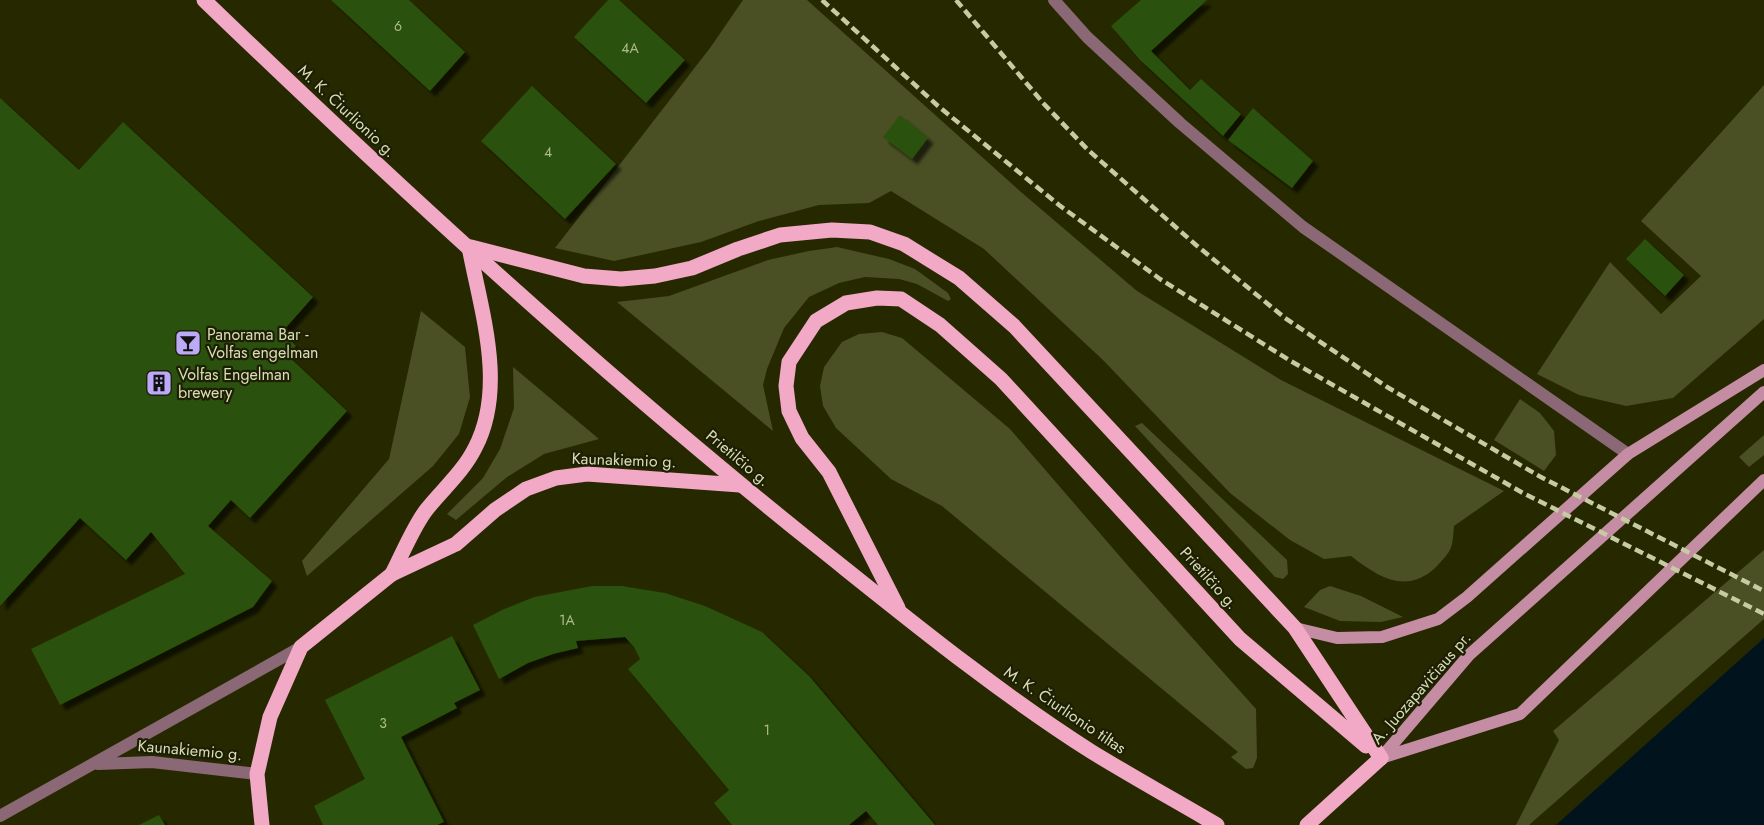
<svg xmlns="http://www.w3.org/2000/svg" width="1764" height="825" font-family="Jost,sans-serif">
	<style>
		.green { fill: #4b4f24 }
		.water { fill: #01131d }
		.building { fill: #2c5107; filter: url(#shadow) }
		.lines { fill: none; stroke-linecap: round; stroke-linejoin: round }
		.street { stroke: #8b6875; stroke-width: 12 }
		.secondary { stroke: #c48da3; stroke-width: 12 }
		.primary { stroke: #f1a9c5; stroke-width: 15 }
		.rail { stroke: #c6cba3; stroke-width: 4.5; stroke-dasharray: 9 4.5; stroke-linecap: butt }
		.labels { text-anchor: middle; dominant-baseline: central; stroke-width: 4.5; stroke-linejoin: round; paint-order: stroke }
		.number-label { font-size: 14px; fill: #aebb8a }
		.street-label { font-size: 16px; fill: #d9deb6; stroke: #1d1f05 }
		.poi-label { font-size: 16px; fill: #d9deb6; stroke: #1d1f05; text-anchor: start }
	</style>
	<defs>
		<filter id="shadow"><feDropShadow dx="5.5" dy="5.5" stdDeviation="1.5" flood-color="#0009"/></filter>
	</defs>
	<rect width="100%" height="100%" fill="#262900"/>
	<g class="green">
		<path d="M 743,0 L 807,0 L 1021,192 L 1137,291 L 1281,380 L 1504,491 L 1454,526 C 1452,549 1453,549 1437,566 C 1407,596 1378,577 1351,556 L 1324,559 L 1290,540 L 1230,493 L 1104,361 L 984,249 L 891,191 L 869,203 L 819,205 L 759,221 L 701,242 L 614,261 L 555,248 L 710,48 Z"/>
		<path d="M 1764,85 L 1764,319 L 1673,398 L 1626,406 L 1579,395 L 1537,374 L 1610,262 L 1661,314 L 1701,276 L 1641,221 Z"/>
		<path d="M 837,247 L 889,259 L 915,269 L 948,293 L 951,299 L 948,301 L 917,284 L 899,279 L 865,277 L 839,283 L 809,297 L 784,328 L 767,369 L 763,385 L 773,431 L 617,302 L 669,296 L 768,260 L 809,251 Z"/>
		<path d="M 421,311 L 465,347 L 470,397 L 459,434 L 433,466 L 307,576 L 302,561 L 389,459 Z"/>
		<path d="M 882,332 L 902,338 L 1010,429 L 1129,567 L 1256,709 L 1257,758 L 1253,768 L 1246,769 L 1231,757 L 1238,752 L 942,506 L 891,479 L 836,428 L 823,406 L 820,386 L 824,367 L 842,342 L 859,334 Z"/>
		<path d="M 513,367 L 599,439 L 544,454 L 507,477 L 456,520 L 447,514 L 483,478 L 500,449 L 514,408 Z"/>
		<path d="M 1520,399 L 1540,413 L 1554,431 L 1556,455 L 1544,471 L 1494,440 Z"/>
		<path d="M 1142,423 L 1287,560 L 1288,574 L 1283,579 L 1275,577 L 1135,426 Z"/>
		<path d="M 1764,435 L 1764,455 L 1749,467 L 1739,457 Z"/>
		<path d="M 1764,550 L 1764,619 L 1529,825 L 1516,825 L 1559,740 L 1553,731 Z"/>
		<path d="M 1330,586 L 1361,596 L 1403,617 L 1381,622 L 1340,621 L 1304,607 L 1320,590 Z"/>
	</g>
	<path class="water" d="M 1764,638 L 1764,825 L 1556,825 Z"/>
	<g class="building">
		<path d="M 331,0 L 409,0 L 465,52 L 430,91 Z"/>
		<path d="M 608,0 L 619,0 L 685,60 L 646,103 L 574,37 Z"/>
		<path d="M 1141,0 L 1207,0 L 1151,51 L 1190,90 L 1201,79 L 1241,114 L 1223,136 L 1140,60 L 1111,26 Z"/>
		<path d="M 532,86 L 616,164 L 565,219 L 481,141 Z"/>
		<path d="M 0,98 L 79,170 L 123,122 L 313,297 L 282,332 L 296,346 L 287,355 L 347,411 L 250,518 L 231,500 L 208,526 L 272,581 L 253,607 L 60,705 L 31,649 L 185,574 L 151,532 L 126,560 L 80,518 L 0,606 Z"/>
		<path d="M 1253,108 L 1313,161 L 1292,188 L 1228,140 Z"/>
		<path d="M 900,115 L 928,138 L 912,159 L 883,137 Z"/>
		<path d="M 1645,239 L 1684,275 L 1665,296 L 1626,259 Z"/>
		<path d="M 592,586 L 622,586 L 665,593 L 705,606 L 762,632 L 810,677 L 935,825 L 878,825 L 866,811 L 849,825 L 732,825 L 714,803 L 729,790 L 628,669 L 640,659 L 634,647 L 625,637 L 576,641 L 578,648 L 553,654 L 528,663 L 499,679 L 473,625 L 502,610 L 534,597 Z"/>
		<path d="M 452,636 L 480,690 L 454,703 L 457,708 L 401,737 L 444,822 L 437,825 L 323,825 L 314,806 L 365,779 L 325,700 Z"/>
		<path d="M 159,815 L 165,825 L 139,825 Z"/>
	</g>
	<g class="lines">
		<g class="street">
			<path d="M 1054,0 L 1087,37 L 1180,123 L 1303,227 L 1628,454"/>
			<path d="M 98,764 L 152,762 L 257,774"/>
			<path d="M 0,816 L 301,647"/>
		</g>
		<g class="secondary">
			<path d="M 1295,628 L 1337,638 L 1382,637 L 1438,619 L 1467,597 L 1628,454 L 1764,370"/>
			<path d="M 1381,758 L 1469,655 L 1764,392"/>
			<path d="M 1381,758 L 1520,714 L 1764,480"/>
		</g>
		<g class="primary">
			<path d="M 204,0 C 401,190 604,376 818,547 C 907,618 996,691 1092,752 C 1133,777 1176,801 1217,825"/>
			<path d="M 471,247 L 584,276 L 621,279 L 655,276 L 692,268 L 738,249 L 780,235 L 832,230 L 870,232 L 904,244 L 959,278 L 1014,326 L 1295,628 L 1381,758"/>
			<path d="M 392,574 C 402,555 414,525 427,509 C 443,489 463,472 475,448 C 507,387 481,311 469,247"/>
			<path d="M 898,608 L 829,472 L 802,438 L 789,411 L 786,386 L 789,362 L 816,321 L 846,303 L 877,298 L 901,299 L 940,325 L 1001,379 L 1240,639 L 1366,746"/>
			<path d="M 262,825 L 257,774 L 270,717 L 301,647 L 392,574 L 456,544 L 495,510 L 526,489 L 556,478 L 587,474 L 740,485"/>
			<path d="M 1307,825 L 1381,758"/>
		</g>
		<g class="rail">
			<path d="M 822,0 L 938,106 L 1059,205 L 1160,279 L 1289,360 L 1523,493 L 1764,614"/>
			<path d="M 956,0 L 1044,104 L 1087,149 L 1196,245 L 1285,318 L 1387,387 L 1539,476 L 1764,591"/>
		</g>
	</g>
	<defs>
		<symbol id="bar-square" viewBox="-11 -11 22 22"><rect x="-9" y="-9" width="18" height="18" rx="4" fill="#bbaaf6" stroke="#1d1f05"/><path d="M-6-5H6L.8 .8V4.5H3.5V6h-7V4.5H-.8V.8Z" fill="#111"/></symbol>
		<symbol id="building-square" viewBox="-11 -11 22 22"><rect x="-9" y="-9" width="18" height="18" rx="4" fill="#bbaaf6" stroke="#1d1f05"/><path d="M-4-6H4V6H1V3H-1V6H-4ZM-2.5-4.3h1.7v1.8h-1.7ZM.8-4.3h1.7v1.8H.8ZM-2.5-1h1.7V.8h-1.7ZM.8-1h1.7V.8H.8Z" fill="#111"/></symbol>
	</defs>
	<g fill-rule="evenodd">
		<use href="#bar-square" x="173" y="328" width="30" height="30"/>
		<use href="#building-square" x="144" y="368" width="30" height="30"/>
	</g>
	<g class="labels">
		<g class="number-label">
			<text x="398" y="26">6</text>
			<text x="630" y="48">4A</text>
			<text x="548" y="152">4</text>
			<text x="567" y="620">1A</text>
			<text x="383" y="723">3</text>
			<text x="767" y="730">1</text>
		</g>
		<g class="street-label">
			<text transform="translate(347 111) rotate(43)">M. K. Čiurlionio g.</text>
			<text transform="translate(738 458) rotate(40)">Prietilčio g.</text>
			<text transform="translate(624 460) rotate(2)">Kaunakiemio g.</text>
			<text transform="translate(1209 578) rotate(48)">Prietilčio g.</text>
			<text transform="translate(1421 688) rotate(-49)">A. Juozapavičiaus pr.</text>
			<text transform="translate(1065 710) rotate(34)">M. K. Čiurlionio tiltas</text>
			<text transform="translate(190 750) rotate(5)">Kaunakiemio g.</text>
		</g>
		<g class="poi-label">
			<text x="207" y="334">Panorama Bar -<tspan x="207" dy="18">Volfas engelman</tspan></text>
			<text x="178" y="374">Volfas Engelman<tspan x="178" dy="18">brewery</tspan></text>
		</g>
	</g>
</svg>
